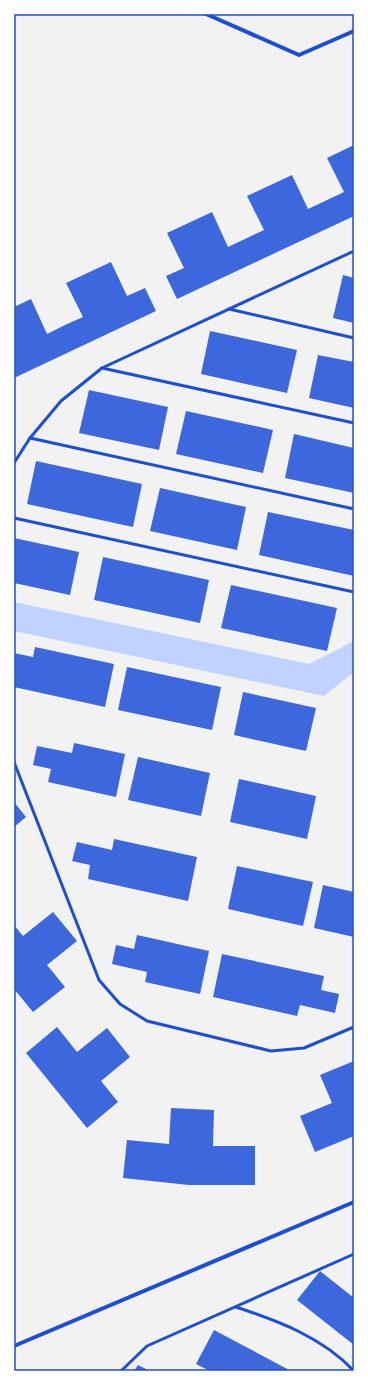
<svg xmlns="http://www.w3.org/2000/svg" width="368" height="1385" font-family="'DejaVu Sans',sans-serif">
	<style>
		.water { fill: #bfd3fe }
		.building { fill: #3d67dc }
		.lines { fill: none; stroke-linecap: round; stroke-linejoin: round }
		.service { stroke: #1d4ed8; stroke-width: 3 }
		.minor { stroke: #1d4ed8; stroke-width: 4 }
		.neatline { fill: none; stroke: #1d4ed8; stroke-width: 1.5 }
	</style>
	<rect width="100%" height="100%" fill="#f2f2f2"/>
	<path class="water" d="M 14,602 L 309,664 L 354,641 L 354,672 L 324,696 L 14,631 Z"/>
	<g class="building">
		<path d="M 354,145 L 354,216 L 177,299 L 166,276 L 184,268 L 167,233 L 212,212 L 228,247 L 264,230 L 247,196 L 292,175 L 308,209 L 344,192 L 327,158 Z"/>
		<path d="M 111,262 L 127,296 L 145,288 L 156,311 L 14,378 L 14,307 L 31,299 L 47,334 L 65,325 L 83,317 L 66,283 Z"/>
		<path d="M 343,275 L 354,278 L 354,323 L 333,318 Z"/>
		<path d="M 210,331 L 297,350 L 287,393 L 201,374 Z"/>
		<path d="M 318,355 L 354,362 L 354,408 L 309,398 Z"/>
		<path d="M 89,390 L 168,407 L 159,450 L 79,433 Z"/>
		<path d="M 186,411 L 273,430 L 263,473 L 176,454 Z"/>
		<path d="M 294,434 L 354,448 L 354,493 L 285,478 Z"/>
		<path d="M 36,461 L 142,484 L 133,527 L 27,504 Z"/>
		<path d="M 160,488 L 246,507 L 237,550 L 150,531 Z"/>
		<path d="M 268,512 L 354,530 L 354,576 L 259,555 Z"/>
		<path d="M 14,538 L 79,552 L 70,595 L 14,583 Z"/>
		<path d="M 103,557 L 209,580 L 200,623 L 94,600 Z"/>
		<path d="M 231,585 L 337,608 L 327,651 L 221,628 Z"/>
		<path d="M 35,647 L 114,664 L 105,707 L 14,687 L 14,653 L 33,657 Z"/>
		<path d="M 127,667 L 221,687 L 212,730 L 118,710 Z"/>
		<path d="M 243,692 L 316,708 L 306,751 L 234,735 Z"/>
		<path d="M 74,743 L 125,754 L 116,797 L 48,782 L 51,769 L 33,765 L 37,746 L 72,753 Z"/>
		<path d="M 138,757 L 210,773 L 201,816 L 128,800 Z"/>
		<path d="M 239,779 L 316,796 L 307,839 L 230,822 Z"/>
		<path d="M 14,802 L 26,817 L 14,827 Z"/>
		<path d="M 114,839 L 197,857 L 188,901 L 88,879 L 90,865 L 72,861 L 77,842 L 112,850 Z"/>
		<path d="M 237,866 L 313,882 L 303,926 L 228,909 Z"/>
		<path d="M 323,885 L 354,892 L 354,937 L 314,928 Z"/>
		<path d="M 53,912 L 77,941 L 47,965 L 65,987 L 33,1012 L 14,989 L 14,925 L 23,936 Z"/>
		<path d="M 137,935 L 209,951 L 200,994 L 145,982 L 147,972 L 112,964 L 116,945 L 134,949 Z"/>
		<path d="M 222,954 L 324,976 L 321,990 L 339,994 L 335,1013 L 300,1005 L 297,1016 L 213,997 Z"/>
		<path d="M 57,1027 L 77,1052 L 107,1028 L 130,1057 L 101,1081 L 118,1102 L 87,1128 L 26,1053 Z"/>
		<path d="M 354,1061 L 354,1136 L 315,1152 L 300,1116 L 332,1103 L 320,1075 Z"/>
		<path d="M 171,1108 L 214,1110 L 213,1146 L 255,1146 L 255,1185 L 189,1185 L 123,1178 L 127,1140 L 169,1144 Z"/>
		<path d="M 320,1271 L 354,1298 L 354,1345 L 297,1300 Z"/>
		<path d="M 214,1330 L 291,1371 L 210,1371 L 196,1364 Z"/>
		<path d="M 138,1365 L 150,1371 L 134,1371 Z"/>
	</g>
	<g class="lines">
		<g class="service">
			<path d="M 229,309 L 354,338"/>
			<path d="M 102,368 L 354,423"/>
			<path d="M 30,438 L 354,509"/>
			<path d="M 14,463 L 30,438 L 61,401 L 102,368 L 354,251"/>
			<path d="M 14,518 L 354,592"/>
			<path d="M 14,762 L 99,980 L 120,1004 L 147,1021 L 271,1051 L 304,1048 L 354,1027"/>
			<path d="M 236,1307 C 278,1321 322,1337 354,1371"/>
			<path d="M 121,1371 L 147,1346 L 354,1254"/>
		</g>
		<g class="minor">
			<path d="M 206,14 L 299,55 L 354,31"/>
			<path d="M 14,1346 L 354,1202"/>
		</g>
	</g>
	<rect width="368" height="1385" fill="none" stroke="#ffffff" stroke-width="30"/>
	<rect x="15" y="15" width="338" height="1355" class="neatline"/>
</svg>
